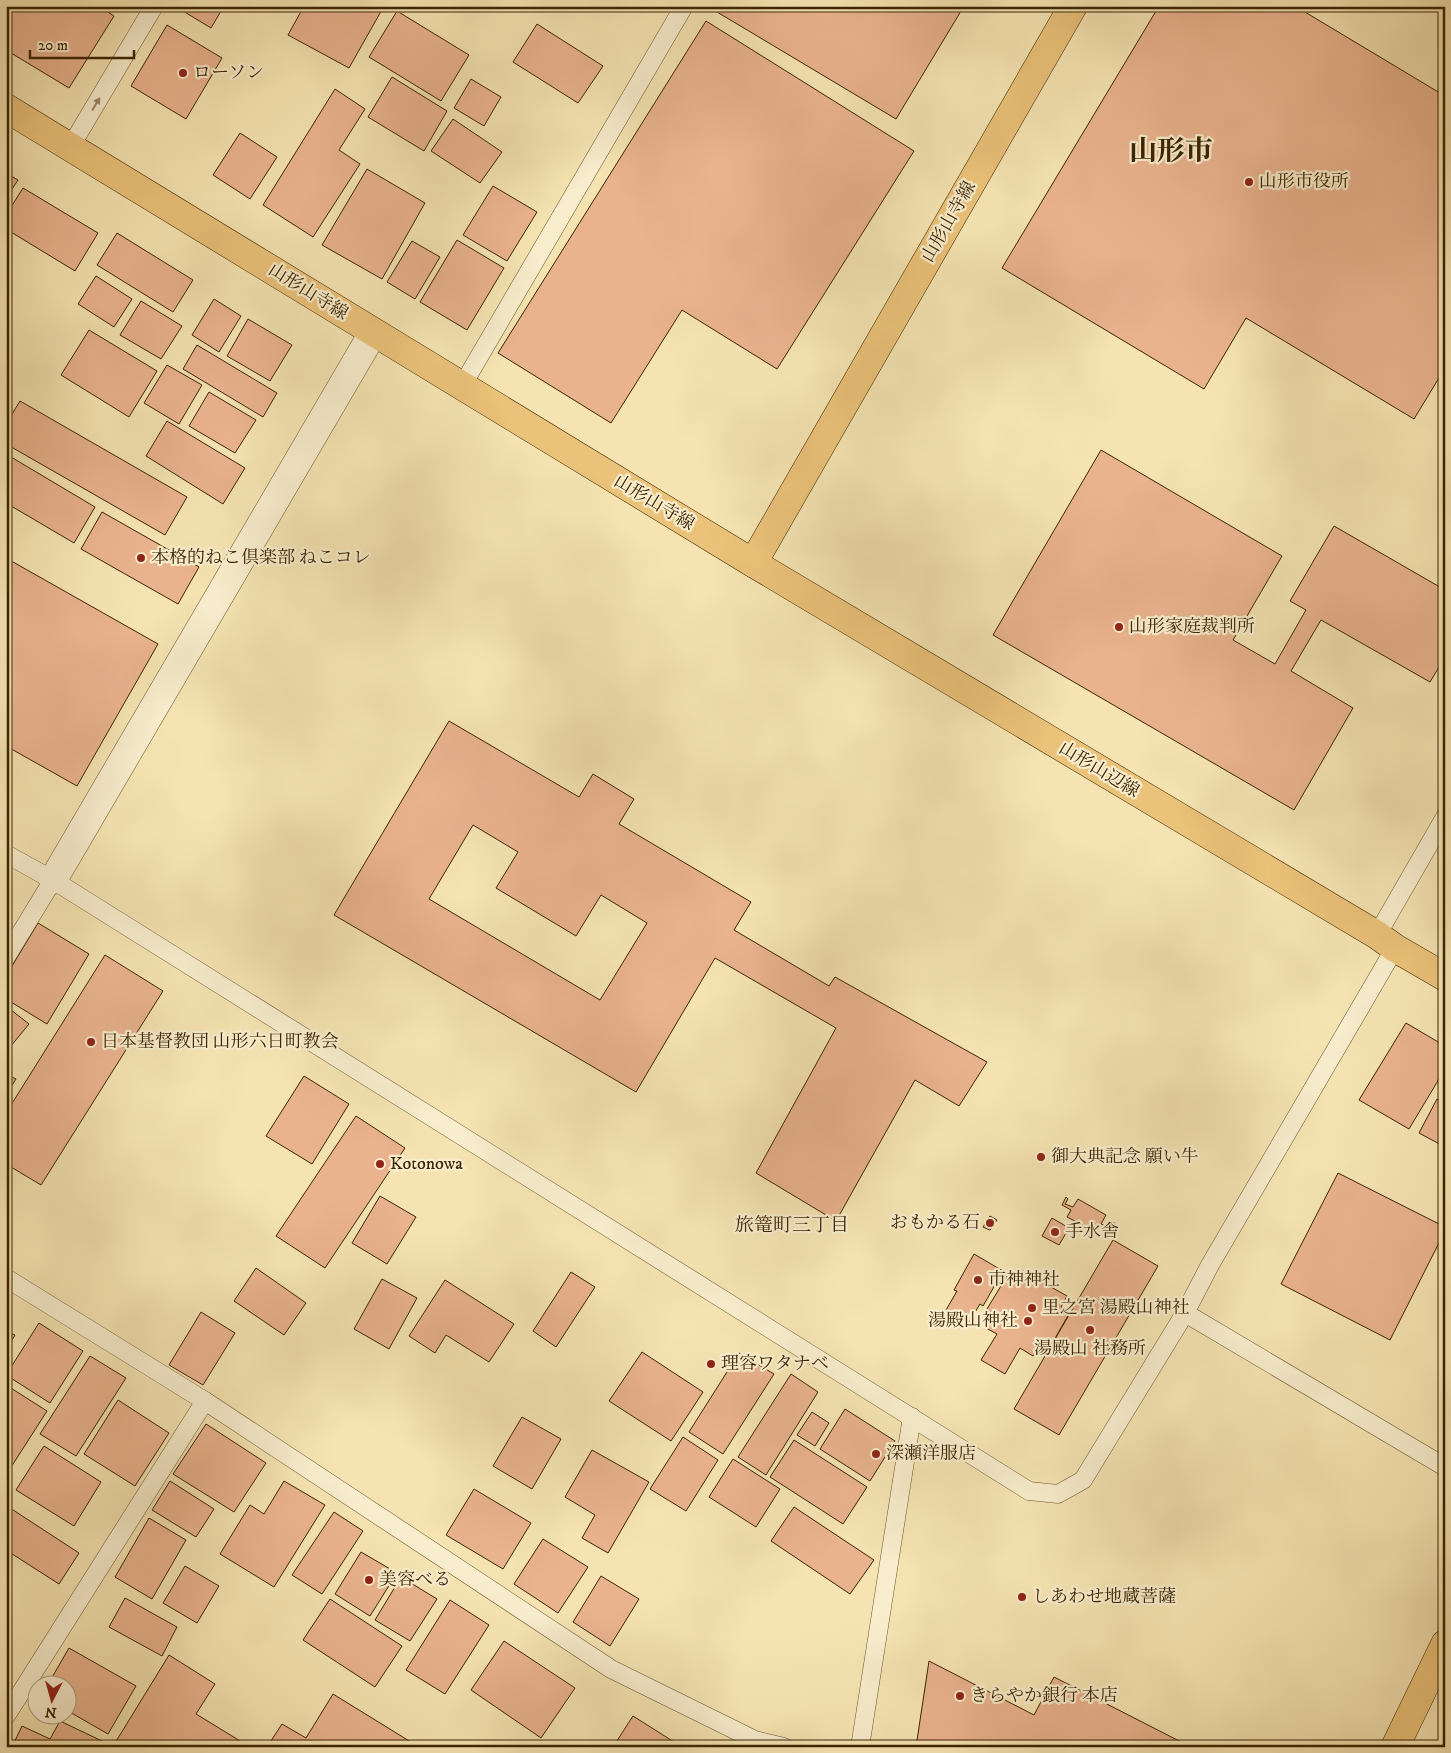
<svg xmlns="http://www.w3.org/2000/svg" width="1451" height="1753" font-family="'IM FELL DW Pica','Noto Serif JP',serif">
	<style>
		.building { fill: #e9b38e; stroke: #3c2402; fill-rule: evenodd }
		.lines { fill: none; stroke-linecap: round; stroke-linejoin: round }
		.lane-casing { stroke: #6a542e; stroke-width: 19 }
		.street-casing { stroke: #6a542e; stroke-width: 29 }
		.primary-casing { stroke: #3c2402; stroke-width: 29 }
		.lane { stroke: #f8edcd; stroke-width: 18 }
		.street { stroke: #f8edcd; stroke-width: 28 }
		.primary { stroke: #eac279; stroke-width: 28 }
		.oneway { fill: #9a8868 }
		.poi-dot { fill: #8f2418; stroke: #f8edcd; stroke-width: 2 }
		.labels { text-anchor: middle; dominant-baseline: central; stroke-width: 4.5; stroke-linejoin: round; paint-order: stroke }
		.poi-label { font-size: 18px; fill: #3c2402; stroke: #f8edcd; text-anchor: start }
		.street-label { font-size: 18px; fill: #3c2402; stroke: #f8edcd }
		.neighbourhood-label { font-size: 19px; fill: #3c2402; stroke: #f8edcd }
		.town-label { font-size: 28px; font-weight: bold; fill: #3c2402; stroke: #f8edcd }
	</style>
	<rect width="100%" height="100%" fill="#f5e4b2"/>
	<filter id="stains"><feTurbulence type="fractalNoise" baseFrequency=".004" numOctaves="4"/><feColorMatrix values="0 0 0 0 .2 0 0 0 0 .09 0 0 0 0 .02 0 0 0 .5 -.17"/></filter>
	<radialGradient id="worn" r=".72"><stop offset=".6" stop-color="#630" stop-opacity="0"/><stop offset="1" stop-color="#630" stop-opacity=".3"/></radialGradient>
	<g class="building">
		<path d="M 6,6 L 99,6 L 114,16 L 69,88 L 6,50 Z"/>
		<path d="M 179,6 L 224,6 L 211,28 L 178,8 Z"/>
		<path d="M 304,6 L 384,6 L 349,68 L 288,35 Z"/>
		<path d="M 714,6 L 964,6 L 896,119 L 712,9 Z"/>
		<path d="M 1159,6 L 1295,6 L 1445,96 L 1445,368 L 1414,419 L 1246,318 L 1204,389 L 1002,268 Z"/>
		<path d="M 397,11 L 469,55 L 441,101 L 369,57 Z"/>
		<path d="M 706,21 L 914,151 L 777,369 L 682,310 L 611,423 L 498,353 Z"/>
		<path d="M 537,24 L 603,66 L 578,103 L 513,62 Z"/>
		<path d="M 167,25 L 222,58 L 186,119 L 131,86 Z"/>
		<path d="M 392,77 L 447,111 L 424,151 L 368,117 Z"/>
		<path d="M 471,79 L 501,97 L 484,126 L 454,108 Z"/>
		<path d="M 335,89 L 365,109 L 339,150 L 360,164 L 313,237 L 263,205 Z"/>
		<path d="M 453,119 L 502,152 L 480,183 L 431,151 Z"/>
		<path d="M 240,133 L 277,157 L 250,199 L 213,175 Z"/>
		<path d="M 367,169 L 425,203 L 382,279 L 322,245 Z"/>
		<path d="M 6,173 L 18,180 L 6,198 Z"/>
		<path d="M 493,186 L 537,212 L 507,261 L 463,235 Z"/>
		<path d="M 23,188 L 98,233 L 75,271 L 6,229 L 6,215 Z"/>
		<path d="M 117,233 L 193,280 L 173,312 L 97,265 Z"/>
		<path d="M 457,240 L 504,268 L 467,330 L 420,302 Z"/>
		<path d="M 412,241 L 440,257 L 415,299 L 387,282 Z"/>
		<path d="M 96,276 L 132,299 L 114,327 L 78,304 Z"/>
		<path d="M 214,299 L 241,316 L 219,352 L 192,335 Z"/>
		<path d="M 141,301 L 182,326 L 161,359 L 120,335 Z"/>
		<path d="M 248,319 L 292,345 L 270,381 L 227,356 Z"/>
		<path d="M 89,330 L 157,371 L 129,417 L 61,375 Z"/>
		<path d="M 197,345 L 277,393 L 263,417 L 183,369 Z"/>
		<path d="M 167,365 L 202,385 L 179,424 L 144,403 Z"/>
		<path d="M 209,392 L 256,420 L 235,453 L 189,426 Z"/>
		<path d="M 20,401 L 187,497 L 165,535 L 6,444 L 6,424 Z"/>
		<path d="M 167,421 L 245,468 L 223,504 L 146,456 Z"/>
		<path d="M 1101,450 L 1282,556 L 1233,640 L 1275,664 L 1306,610 L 1290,601 L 1334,526 L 1445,590 L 1445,657 L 1430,682 L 1321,620 L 1291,671 L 1353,708 L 1294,810 L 993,635 Z"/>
		<path d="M 6,454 L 95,507 L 74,543 L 6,503 Z"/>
		<path d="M 102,512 L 199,567 L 178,604 L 81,549 Z"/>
		<path d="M 6,558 L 158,644 L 77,786 L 6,746 Z"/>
		<path d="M 449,721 L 579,797 L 593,774 L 634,799 L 619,824 L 751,902 L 734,930 L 829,986 L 835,977 L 987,1062 L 959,1106 L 915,1080 L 836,1221 L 756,1173 L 836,1028 L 715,958 L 636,1092 L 334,915 ZM 473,825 L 518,852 L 496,888 L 576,936 L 601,895 L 647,923 L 600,1000 L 429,899 Z"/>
		<path d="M 38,923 L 89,954 L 47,1024 L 6,999 L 6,976 Z"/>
		<path d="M 105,955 L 163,991 L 41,1185 L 6,1164 L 6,1113 Z"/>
		<path d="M 6,1006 L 29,1024 L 6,1052 Z"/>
		<path d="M 1406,1023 L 1445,1046 L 1445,1069 L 1409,1129 L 1359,1100 Z"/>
		<path d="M 6,1074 L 16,1079 L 6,1095 Z"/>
		<path d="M 304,1076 L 349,1104 L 312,1164 L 266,1136 Z"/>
		<path d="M 1437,1099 L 1445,1104 L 1445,1147 L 1419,1133 Z"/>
		<path d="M 356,1116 L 405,1148 L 325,1268 L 276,1236 Z"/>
		<path d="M 1338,1173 L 1445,1227 L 1445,1231 L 1390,1340 L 1281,1284 Z"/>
		<path d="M 380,1196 L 416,1217 L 387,1264 L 352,1243 Z"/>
		<path d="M 1066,1197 L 1068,1199 L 1065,1204 L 1073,1207 L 1078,1199 L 1106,1215 L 1101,1224 L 1110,1228 L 1112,1223 L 1115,1223 L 1110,1232 L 1100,1226 L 1096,1232 L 1067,1217 L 1071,1210 L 1062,1205 Z"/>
		<path d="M 990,1216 L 997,1220 L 990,1230 L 983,1227 Z"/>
		<path d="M 1052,1218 L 1069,1228 L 1059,1245 L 1042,1236 Z"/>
		<path d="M 1113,1240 L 1158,1266 L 1059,1435 L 1014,1409 Z"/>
		<path d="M 974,1254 L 1003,1271 L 983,1306 L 980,1304 L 969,1322 L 946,1310 L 957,1291 L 954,1290 Z"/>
		<path d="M 256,1268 L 306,1303 L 284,1335 L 234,1301 Z"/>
		<path d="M 1021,1270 L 1067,1296 L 1061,1307 L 1070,1312 L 1050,1347 L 1042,1342 L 1033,1356 L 1020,1348 L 1005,1374 L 981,1360 L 997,1334 L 986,1328 L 994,1314 L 987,1309 L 1007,1276 L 1014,1281 Z"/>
		<path d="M 571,1272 L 595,1287 L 556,1347 L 533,1331 Z"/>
		<path d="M 382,1279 L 417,1298 L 389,1349 L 354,1329 Z"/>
		<path d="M 445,1280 L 514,1324 L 489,1362 L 446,1335 L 435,1353 L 409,1336 Z"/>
		<path d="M 201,1312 L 235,1333 L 203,1385 L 169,1365 Z"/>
		<path d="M 39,1323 L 83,1351 L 50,1403 L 6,1375 Z"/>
		<path d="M 6,1331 L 15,1335 L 6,1350 Z"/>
		<path d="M 642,1352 L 703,1392 L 671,1441 L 609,1401 Z"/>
		<path d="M 739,1353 L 774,1374 L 723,1454 L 689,1432 Z"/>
		<path d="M 90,1356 L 126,1378 L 76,1456 L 40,1434 Z"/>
		<path d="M 791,1374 L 818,1392 L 766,1475 L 738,1457 Z"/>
		<path d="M 6,1385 L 47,1411 L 6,1475 Z"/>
		<path d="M 118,1400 L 169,1433 L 135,1486 L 84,1454 Z"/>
		<path d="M 845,1409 L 895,1441 L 870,1481 L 820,1449 Z"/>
		<path d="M 812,1412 L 829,1423 L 815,1446 L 797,1435 Z"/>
		<path d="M 522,1417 L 561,1439 L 532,1489 L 493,1466 Z"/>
		<path d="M 206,1424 L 266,1463 L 234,1512 L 173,1474 Z"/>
		<path d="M 683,1437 L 718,1460 L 686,1511 L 650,1489 Z"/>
		<path d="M 794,1440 L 867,1487 L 843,1524 L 770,1477 Z"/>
		<path d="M 44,1446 L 101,1482 L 74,1526 L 16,1490 Z"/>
		<path d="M 592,1450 L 649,1482 L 608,1553 L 582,1538 L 595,1515 L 565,1497 Z"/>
		<path d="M 733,1459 L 780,1489 L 756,1527 L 709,1497 Z"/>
		<path d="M 170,1481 L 214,1509 L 196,1537 L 152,1510 Z"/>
		<path d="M 284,1481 L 325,1505 L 274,1587 L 220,1554 L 250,1505 L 264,1514 Z"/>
		<path d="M 474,1489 L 531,1523 L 503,1569 L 446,1535 Z"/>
		<path d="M 794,1507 L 874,1560 L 850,1594 L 771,1541 Z"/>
		<path d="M 10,1508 L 79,1553 L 59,1584 L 6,1550 L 6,1515 Z"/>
		<path d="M 334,1512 L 363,1531 L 322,1594 L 292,1575 Z"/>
		<path d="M 149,1518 L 186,1540 L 152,1599 L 115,1577 Z"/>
		<path d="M 543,1539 L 588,1567 L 558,1613 L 514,1584 Z"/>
		<path d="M 361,1552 L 397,1573 L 370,1616 L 335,1594 Z"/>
		<path d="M 185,1566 L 219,1586 L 197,1623 L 163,1603 Z"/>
		<path d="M 601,1576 L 639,1599 L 610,1646 L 573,1622 Z"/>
		<path d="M 401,1577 L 437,1599 L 410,1641 L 375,1620 Z"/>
		<path d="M 125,1598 L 177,1627 L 162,1656 L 109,1627 Z"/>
		<path d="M 330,1599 L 402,1646 L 375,1687 L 303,1640 Z"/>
		<path d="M 450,1600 L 489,1625 L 445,1694 L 406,1670 Z"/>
		<path d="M 504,1641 L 575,1688 L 541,1738 L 471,1690 Z"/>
		<path d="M 69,1648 L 136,1686 L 108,1734 L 68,1711 L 68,1686 L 47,1686 Z"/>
		<path d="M 169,1655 L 215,1684 L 196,1714 L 250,1747 L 121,1747 L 115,1743 Z"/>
		<path d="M 929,1661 L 1034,1715 L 1054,1677 L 1191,1747 L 916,1747 Z"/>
		<path d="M 333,1694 L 419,1747 L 267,1747 L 282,1724 L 306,1738 Z"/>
		<path d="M 633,1716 L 682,1747 L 613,1747 Z"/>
		<path d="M 60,1721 L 102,1741 L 100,1747 L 12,1747 L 22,1726 L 50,1739 Z"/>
	</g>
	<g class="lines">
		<defs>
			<g id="lane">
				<path d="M 71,146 L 154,6"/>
				<path d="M 462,386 L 684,6"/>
				<path d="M 6,854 L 53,880 L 1029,1491 L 1058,1494 L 1083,1480 L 1185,1313 L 1210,1265 L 1395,948"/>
				<path d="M 1377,935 L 1445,817"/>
				<path d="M 6,957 L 53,880"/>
				<path d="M 6,1278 L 205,1401 L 611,1669 L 755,1740 L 784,1747"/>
				<path d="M 1185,1313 L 1445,1467"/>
				<path d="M 6,1716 L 205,1401"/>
				<path d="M 860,1747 L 912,1417"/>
			</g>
			<path id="street" d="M 53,880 L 373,333"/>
			<g id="primary">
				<path d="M 6,108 L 753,563 L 1377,935 L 1395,948 L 1445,977"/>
				<path d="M 753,563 L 1073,6"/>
				<path d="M 1395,1747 L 1445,1644"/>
			</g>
		</defs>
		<use href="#lane" class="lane-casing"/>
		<use href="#street" class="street-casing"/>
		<use href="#primary" class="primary-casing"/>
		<use href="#lane" class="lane"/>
		<use href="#street" class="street"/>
		<use href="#primary" class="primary"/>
	</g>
	<defs><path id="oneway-solid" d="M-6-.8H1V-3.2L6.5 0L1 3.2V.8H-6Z" transform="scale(1.25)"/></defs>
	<use class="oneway" href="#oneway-solid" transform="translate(96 104) rotate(-59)"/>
	<g class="poi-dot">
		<circle cx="183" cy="73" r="5"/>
		<circle cx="1249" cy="182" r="5"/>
		<circle cx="141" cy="558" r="5"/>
		<circle cx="1119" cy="627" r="5"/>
		<circle cx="91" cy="1042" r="5"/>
		<circle cx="1041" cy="1157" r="5"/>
		<circle cx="380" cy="1164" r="5"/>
		<circle cx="990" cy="1223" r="5"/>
		<circle cx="1055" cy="1232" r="5"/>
		<circle cx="978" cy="1280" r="5"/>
		<circle cx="1032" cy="1308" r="5"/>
		<circle cx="1028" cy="1321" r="5"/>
		<circle cx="1090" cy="1330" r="5"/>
		<circle cx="711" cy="1364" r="5"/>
		<circle cx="876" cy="1454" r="5"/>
		<circle cx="369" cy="1580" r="5"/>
		<circle cx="1022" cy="1597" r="5"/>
		<circle cx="960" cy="1696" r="5"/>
	</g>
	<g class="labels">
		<g class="poi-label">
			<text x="193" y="73">ローソン</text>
			<text x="1259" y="182">山形市役所</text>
			<text x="151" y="558">本格的ねこ倶楽部 ねこコレ</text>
			<text x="1129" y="627">山形家庭裁判所</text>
			<text x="101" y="1042">日本基督教団 山形六日町教会</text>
			<text x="1051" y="1157">御大典記念 願い牛</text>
			<text x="390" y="1164">Kotonowa</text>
			<text x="980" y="1223" text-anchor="end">おもかる石</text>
			<text x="1065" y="1232">手水舎</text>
			<text x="988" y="1280">市神神社</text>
			<text x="1042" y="1308">里之宮 湯殿山神社</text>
			<text x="1018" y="1321" text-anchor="end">湯殿山神社</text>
			<text x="1090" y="1349" text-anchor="middle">湯殿山 社務所</text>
			<text x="721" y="1364">理容ワタナベ</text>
			<text x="886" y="1454">深瀬洋服店</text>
			<text x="379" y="1580">美容べる</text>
			<text x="1032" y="1597">しあわせ地蔵菩薩</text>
			<text x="970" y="1696">きらやか銀行 本店</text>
		</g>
		<g class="street-label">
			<text transform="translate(949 222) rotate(-60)">山形山寺線</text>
			<text transform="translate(308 292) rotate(32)">山形山寺線</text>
			<text transform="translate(654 503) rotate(31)">山形山寺線</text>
			<text transform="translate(1099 770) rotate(31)">山形山辺線</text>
		</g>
		<g class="neighbourhood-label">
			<text x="792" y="1225">旅篭町三丁目</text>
		</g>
		<g class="town-label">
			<text x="1171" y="151">山形市</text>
		</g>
	</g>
	<rect width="1451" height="1753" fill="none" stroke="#f5e4b2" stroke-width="25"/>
	<rect x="8" y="8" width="1436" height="1738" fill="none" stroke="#3c2402" stroke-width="2.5"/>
	<rect x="12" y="12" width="1426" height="1728" fill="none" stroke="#3c2402"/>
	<g transform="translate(52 1700) rotate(186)"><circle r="24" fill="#f8edcd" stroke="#ad9d7c"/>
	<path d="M0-4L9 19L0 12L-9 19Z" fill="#8f2418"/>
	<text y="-8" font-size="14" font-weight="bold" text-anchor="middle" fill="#3c2402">N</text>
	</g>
	<path d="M30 50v8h104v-8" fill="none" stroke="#3c2402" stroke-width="2.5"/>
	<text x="38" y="50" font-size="15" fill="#3c2402" stroke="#f8edcd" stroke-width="4" paint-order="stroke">20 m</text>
	<rect width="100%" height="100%" filter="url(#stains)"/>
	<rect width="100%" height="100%" fill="url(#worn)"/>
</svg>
